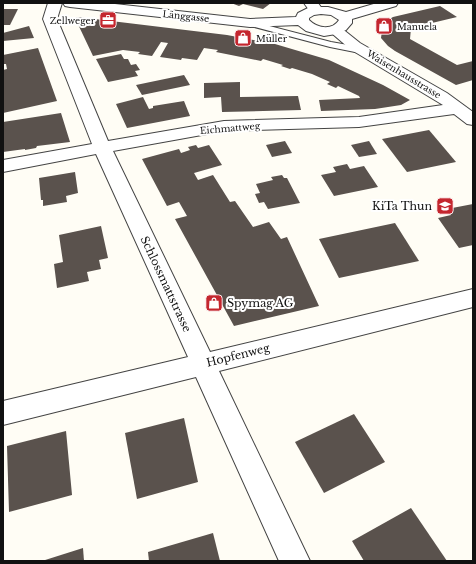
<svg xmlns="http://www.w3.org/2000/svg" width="476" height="564" font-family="'Libre Baskerville',serif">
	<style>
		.building { fill: #5a524d }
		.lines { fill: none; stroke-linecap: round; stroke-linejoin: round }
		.service-casing { stroke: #444; stroke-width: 2 }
		.minor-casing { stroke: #444; stroke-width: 2 }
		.tertiary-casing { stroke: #444; stroke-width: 2 }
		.service { fill: #fff; fill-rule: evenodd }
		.minor { fill: #fff; fill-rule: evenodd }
		.tertiary { fill: #fff; fill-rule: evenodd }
		.labels { text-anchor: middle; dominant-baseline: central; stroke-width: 4; stroke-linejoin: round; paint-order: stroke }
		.far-street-label { font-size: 9px; fill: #111; stroke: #fff }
		.far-poi-label { font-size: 9px; fill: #111; stroke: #fff; text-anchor: start }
		.poi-label { font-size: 11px; fill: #111; stroke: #fff; text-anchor: end }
		.street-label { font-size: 11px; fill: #111; stroke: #fff }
	</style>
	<rect width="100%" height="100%" fill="#fffdf5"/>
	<g class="building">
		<path d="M 231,3 L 271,3 L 263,9 L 243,4 L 239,6 Z"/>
		<path d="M 440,6 L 457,17 L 411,28 L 410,39 L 457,65 L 473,61 L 473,80 L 456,85 L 395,51 L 388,46 L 381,38 L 383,23 L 393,17 Z"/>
		<path d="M 3,9 L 18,9 L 10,25 L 3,25 Z"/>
		<path d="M 78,17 L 227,35 L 275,44 L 329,60 L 383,85 L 410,100 L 401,105 L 375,109 L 321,111 L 319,100 L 360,98 L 359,96 L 338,86 L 336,88 L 327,84 L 330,82 L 312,74 L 292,68 L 290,69 L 281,66 L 283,65 L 263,59 L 261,61 L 216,52 L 218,50 L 204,48 L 197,60 L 182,58 L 181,60 L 160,57 L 168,43 L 161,42 L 152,56 L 138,54 L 140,52 L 123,50 L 93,56 L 75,18 Z"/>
		<path d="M 29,26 L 34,38 L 3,41 L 3,33 Z"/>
		<path d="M 38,48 L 57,101 L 3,113 L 3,70 L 7,69 L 6,64 L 3,64 L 3,55 Z"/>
		<path d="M 121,54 L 124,59 L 128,59 L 131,65 L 136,64 L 140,70 L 135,71 L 138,76 L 108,82 L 96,59 Z"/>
		<path d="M 184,75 L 190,85 L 142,95 L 136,85 Z"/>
		<path d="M 240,82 L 240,97 L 298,96 L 301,110 L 222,112 L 221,97 L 204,98 L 204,83 Z"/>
		<path d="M 143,97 L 149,109 L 153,108 L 153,106 L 184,101 L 190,116 L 127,128 L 116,104 Z"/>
		<path d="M 61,113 L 70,142 L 37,146 L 36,148 L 25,150 L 25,149 L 3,152 L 3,122 Z"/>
		<path d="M 429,130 L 456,162 L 407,172 L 382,139 Z"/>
		<path d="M 285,141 L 292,153 L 272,157 L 266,145 Z"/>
		<path d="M 369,141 L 377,154 L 359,157 L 351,145 Z"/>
		<path d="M 196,145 L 198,148 L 209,145 L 222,165 L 194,173 L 198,180 L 213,175 L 230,202 L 235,201 L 253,227 L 269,222 L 281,239 L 287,237 L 319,306 L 234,326 L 175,219 L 187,216 L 179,202 L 167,206 L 142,159 L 179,149 L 181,153 L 190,150 L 188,147 Z"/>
		<path d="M 347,164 L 350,169 L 364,166 L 378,187 L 334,196 L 321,175 L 336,172 L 333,167 Z"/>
		<path d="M 75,172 L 78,193 L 66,196 L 67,202 L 43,206 L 43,200 L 41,200 L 39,178 Z"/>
		<path d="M 282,175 L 284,178 L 287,178 L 300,203 L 268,209 L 264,202 L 259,203 L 255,194 L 260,193 L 256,184 L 273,180 L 271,177 Z"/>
		<path d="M 473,204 L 473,245 L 459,248 L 438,218 L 451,215 L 447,209 Z"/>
		<path d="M 395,223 L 419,261 L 339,278 L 319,239 Z"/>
		<path d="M 101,226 L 108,258 L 99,260 L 101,269 L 87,272 L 89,281 L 57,288 L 54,264 L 63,262 L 59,235 Z"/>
		<path d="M 354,414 L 385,462 L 324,493 L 295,442 Z"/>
		<path d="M 184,418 L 198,482 L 137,499 L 125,433 Z"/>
		<path d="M 66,431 L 72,495 L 9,512 L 7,446 Z"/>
		<path d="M 411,508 L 447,561 L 364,561 L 352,541 Z"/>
		<path d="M 213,533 L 220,561 L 149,561 L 148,552 Z"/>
		<path d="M 83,548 L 84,561 L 42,561 Z"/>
	</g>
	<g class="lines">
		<defs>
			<path id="service" d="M 247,21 L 250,21 L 331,42 L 365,48 L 369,51 L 365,54 L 330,47 L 247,25 Z"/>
			<g id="minor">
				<path d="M 48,3 L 62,3 L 57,19 L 108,141 L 224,121 L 359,117 L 443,105 L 350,49 L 328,30 L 330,27 L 335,26 L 340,27 L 360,43 L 447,93 L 473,112 L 473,125 L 467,124 L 454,114 L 359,127 L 224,131 L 113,151 L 210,352 L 473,289 L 473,307 L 219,371 L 310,561 L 279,561 L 196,377 L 3,425 L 3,401 L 188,357 L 96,154 L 3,172 L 3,160 L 92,144 L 43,19 Z"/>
				<path d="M 304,3 L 318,3 L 323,10 L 321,13 L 311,13 Z"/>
			</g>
			<path id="tertiary" d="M 63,3 L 106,3 L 250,19 L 296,17 L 298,13 L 310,7 L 328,7 L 346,12 L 377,3 L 398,3 L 396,6 L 352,19 L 352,23 L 346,30 L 336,34 L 324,36 L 306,31 L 298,25 L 250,27 L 70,7 L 65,6 ZM 321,14 L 331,15 L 339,20 C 332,31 317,28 309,20 L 309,18 L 314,15 Z"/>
		</defs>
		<use href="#service" class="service-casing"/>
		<use href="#minor" class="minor-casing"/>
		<use href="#tertiary" class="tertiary-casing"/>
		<use href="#service" class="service"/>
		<use href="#minor" class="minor"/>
		<use href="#tertiary" class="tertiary"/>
	</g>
	<defs>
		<symbol id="office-square" viewBox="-11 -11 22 22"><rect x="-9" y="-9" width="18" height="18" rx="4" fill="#c4262e" stroke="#fff"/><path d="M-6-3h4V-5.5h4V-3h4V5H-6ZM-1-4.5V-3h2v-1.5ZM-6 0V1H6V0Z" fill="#fff"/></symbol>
		<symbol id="shop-square" viewBox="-11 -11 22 22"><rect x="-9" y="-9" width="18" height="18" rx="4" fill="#c4262e" stroke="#fff"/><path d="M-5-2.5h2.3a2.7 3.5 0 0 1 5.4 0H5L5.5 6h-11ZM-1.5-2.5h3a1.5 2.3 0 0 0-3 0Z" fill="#fff"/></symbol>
		<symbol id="school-square" viewBox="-11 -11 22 22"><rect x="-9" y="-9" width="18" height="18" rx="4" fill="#c4262e" stroke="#fff"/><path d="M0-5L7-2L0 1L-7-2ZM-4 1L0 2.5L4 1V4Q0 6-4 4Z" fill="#fff"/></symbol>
	</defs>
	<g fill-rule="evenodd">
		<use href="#office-square" x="98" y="10" width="20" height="20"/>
		<use href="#shop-square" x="374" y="16" width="20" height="20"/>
		<use href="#shop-square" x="233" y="28" width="20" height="20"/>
		<use href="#school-square" x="435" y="196" width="20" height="20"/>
		<use href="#shop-square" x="204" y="293" width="20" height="20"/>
	</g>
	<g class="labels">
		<g class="far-street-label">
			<text transform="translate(186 16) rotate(6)">Länggasse</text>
			<text transform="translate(404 74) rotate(31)">Waisenhausstrasse</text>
			<text transform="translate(230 128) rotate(-5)">Eichmattweg</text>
		</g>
		<g class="far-poi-label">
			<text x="95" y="20" text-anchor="end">Zellweger</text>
			<text x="397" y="26">Manuela</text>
			<text x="256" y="38">Müller</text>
		</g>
		<g class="poi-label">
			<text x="432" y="206">KiTa Thun</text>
			<text x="227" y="303" text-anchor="start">Spymag AG</text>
		</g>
		<g class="street-label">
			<text transform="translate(166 284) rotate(65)">Schlossmattstrasse</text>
			<text transform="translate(238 355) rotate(-14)">Hopfenweg</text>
		</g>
	</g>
	<rect width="476" height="564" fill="none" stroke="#111111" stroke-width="8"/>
</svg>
